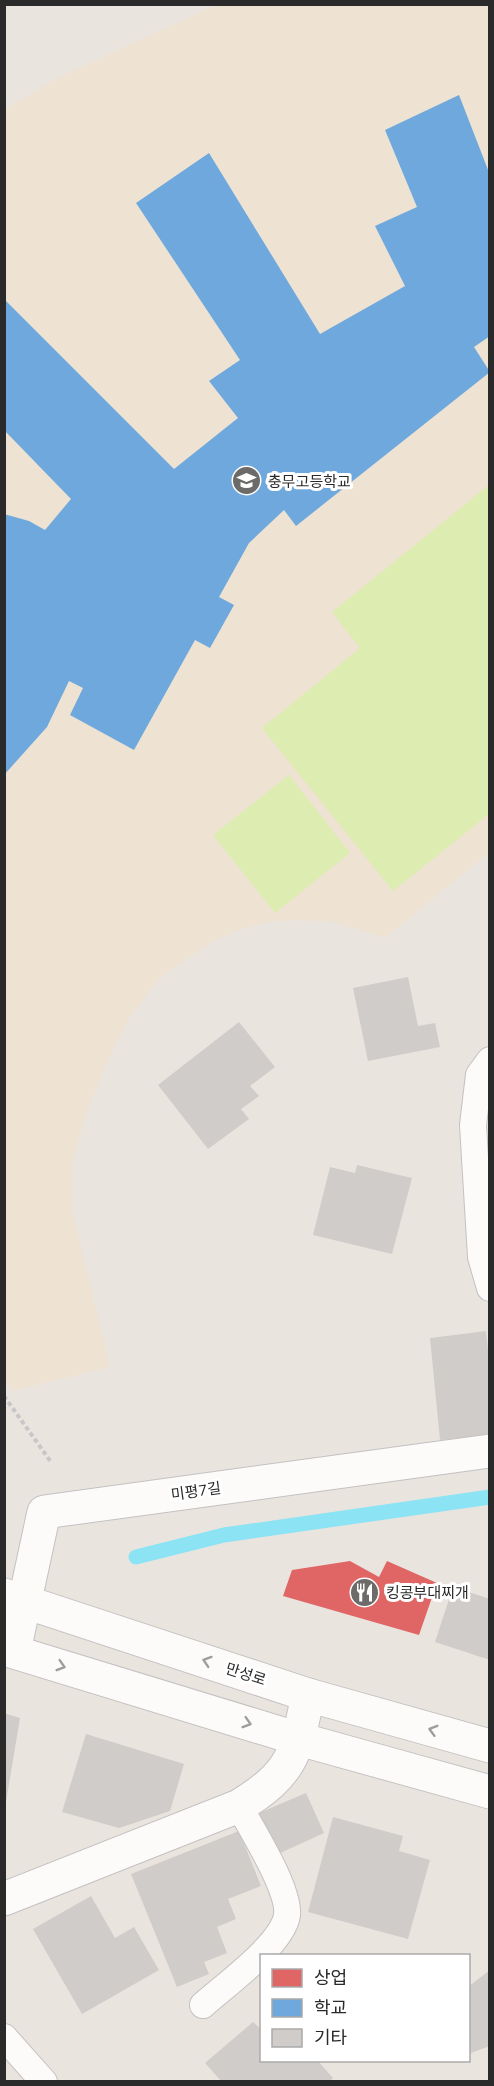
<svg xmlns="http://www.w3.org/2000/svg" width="494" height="2086" font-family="Mulish,'Noto Sans KR',sans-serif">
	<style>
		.education { fill: #eee2d3 }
		.pitch { fill: #ddecb1 }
		.shops { fill: #e06666 }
		.schools { fill: #6fa8dc }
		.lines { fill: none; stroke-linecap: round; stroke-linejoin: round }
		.stream { stroke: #8ce3f3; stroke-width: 15 }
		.building { fill: #d0ccc9 }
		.service-casing { stroke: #c3c1c1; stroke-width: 28 }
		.minor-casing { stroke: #c3c1c1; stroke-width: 35 }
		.tertiary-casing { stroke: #c3c1c1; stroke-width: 35 }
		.path { stroke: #c8c7c7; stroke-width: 4; stroke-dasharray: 4.5 3; stroke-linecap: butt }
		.service { stroke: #fcfbfa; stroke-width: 26 }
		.minor { stroke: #fcfbfa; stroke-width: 33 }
		.tertiary { stroke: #fcfbfa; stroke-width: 33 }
		.oneway { stroke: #9e9d9c }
		.labels { text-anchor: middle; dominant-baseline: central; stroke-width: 6; stroke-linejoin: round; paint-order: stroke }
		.poi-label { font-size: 15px; fill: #2a2a2a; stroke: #fff; text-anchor: start }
		.street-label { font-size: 15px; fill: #2a2a2a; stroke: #fff }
	</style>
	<rect width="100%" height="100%" fill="#eae4df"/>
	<path class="education" d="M 216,5 L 489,5 L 489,853 L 385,938 L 333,922 L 301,920 L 268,922 L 239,930 L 210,943 L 161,977 L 131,1015 L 109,1058 L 89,1106 L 73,1158 L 73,1214 L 110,1367 L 12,1391 L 4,1379 L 4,110 L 57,78 Z"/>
	<g class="pitch">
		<path d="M 489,485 L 489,814 L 393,891 L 262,728 L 360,648 L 332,612 Z"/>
		<path d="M 289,775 L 350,853 L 275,913 L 213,835 Z"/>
	</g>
	<path class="shops" d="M 350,1561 L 379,1577 L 387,1561 L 437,1583 L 419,1635 L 283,1596 L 292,1570 Z"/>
	<path class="schools" d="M 459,95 L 490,175 L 490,336 L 474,347 L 490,372 L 296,526 L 284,510 L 249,543 L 219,597 L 234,605 L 210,648 L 195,640 L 134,750 L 70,715 L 83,688 L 69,681 L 47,727 L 4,775 L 4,514 L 29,521 L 45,530 L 71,499 L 4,430 L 4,299 L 174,469 L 238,418 L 209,381 L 240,360 L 136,203 L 209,153 L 320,334 L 405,286 L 375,226 L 417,207 L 385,130 Z"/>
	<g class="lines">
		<path class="stream" d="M 136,1557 L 224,1535 L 490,1497"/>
	</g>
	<g class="building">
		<path d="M 408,977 L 418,1026 L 435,1023 L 440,1047 L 368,1061 L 353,988 Z"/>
		<path d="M 239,1022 L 275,1067 L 250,1086 L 259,1096 L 241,1109 L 249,1119 L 208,1149 L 158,1085 Z"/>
		<path d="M 357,1165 L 412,1178 L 392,1254 L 313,1235 L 330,1167 L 355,1173 Z"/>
		<path d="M 486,1331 L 490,1369 L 490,1435 L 440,1440 L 430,1338 Z"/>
		<path d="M 453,1587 L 490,1599 L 490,1660 L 435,1642 Z"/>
		<path d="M 4,1713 L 20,1718 L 6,1802 L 4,1802 Z"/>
		<path d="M 86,1734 L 184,1764 L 170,1811 L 119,1828 L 62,1812 Z"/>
		<path d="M 306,1793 L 324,1833 L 278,1854 L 259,1813 Z"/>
		<path d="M 333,1817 L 403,1836 L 399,1851 L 430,1860 L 408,1939 L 308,1912 Z"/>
		<path d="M 239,1831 L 261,1886 L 228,1899 L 236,1919 L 217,1927 L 227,1953 L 204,1962 L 209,1974 L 177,1987 L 131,1874 Z"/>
		<path d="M 91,1896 L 115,1938 L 134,1927 L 159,1970 L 82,2014 L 33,1929 Z"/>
		<path d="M 490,1970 L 490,2046 L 468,2054 L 468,1987 Z"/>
		<path d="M 253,2022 L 262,2030 L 262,2060 L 317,2060 L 333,2078 L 329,2082 L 222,2082 L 205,2063 Z"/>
	</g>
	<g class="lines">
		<defs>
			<g id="service">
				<path d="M 490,1060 L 479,1075 L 473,1125 L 481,1257 L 490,1288"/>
				<path d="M 203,2005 C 224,1986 283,1944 287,1915 C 290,1890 252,1830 239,1806"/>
				<path d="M 4,2037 L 44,2082"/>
			</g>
			<g id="minor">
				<path d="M 14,1651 L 44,1512 L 490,1451"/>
				<path d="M 4,1899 L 239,1806 C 293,1773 296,1754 308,1695"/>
			</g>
			<g id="tertiary">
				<path d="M 4,1595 L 308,1695 L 490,1746"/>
				<path d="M 4,1649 L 299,1739 L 490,1792"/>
			</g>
		</defs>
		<use href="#service" class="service-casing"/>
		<use href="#minor" class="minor-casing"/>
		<use href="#tertiary" class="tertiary-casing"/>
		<path class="path" d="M 4,1396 L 51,1462"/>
		<use href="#service" class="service"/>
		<use href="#minor" class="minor"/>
		<use href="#tertiary" class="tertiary"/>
	</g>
	<defs><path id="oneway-chevron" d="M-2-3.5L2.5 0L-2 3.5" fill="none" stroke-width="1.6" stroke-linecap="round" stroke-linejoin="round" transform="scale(1.5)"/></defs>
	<g class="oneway">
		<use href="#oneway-chevron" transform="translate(207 1661) rotate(-162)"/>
		<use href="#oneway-chevron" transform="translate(61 1666) rotate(17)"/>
		<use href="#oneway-chevron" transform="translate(247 1723) rotate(17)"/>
		<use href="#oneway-chevron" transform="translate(433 1730) rotate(-164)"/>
	</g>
	<defs>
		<symbol id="school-disc" viewBox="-11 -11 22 22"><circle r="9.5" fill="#6d6b69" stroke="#fff"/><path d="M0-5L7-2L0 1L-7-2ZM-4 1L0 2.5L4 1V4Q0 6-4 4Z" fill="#fff"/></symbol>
		<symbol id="restaurant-disc" viewBox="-11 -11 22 22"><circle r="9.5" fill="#6d6b69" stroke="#fff"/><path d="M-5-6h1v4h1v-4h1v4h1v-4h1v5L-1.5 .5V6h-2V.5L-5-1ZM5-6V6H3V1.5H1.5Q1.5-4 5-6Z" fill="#fff"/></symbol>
	</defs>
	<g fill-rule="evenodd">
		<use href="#school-disc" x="230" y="464" width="33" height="33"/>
		<use href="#restaurant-disc" x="348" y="1576" width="33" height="33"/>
	</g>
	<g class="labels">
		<g class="poi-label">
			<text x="268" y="481">충무고등학교</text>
			<text x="386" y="1592">킹콩부대찌개</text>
		</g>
		<g class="street-label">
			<text transform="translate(196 1491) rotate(-8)">미평7길</text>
			<text transform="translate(246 1674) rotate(18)">만성로</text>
		</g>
	</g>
	<rect width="494" height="2086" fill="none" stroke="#2a2a2a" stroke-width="12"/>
	<rect x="260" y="1954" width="210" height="108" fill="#ffffff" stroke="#aaaaaa" stroke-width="1.5"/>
	<rect x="272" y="1969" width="30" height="18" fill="#e06666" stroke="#aaaaaa" stroke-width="1.5"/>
	<text x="314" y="1984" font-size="18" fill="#2a2a2a">상업</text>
	<rect x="272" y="1999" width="30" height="18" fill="#6fa8dc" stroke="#aaaaaa" stroke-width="1.5"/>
	<text x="314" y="2014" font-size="18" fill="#2a2a2a">학교</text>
	<rect x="272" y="2029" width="30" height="18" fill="#d0ccc9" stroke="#aaaaaa" stroke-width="1.5"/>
	<text x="314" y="2044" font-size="18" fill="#2a2a2a">기타</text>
</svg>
